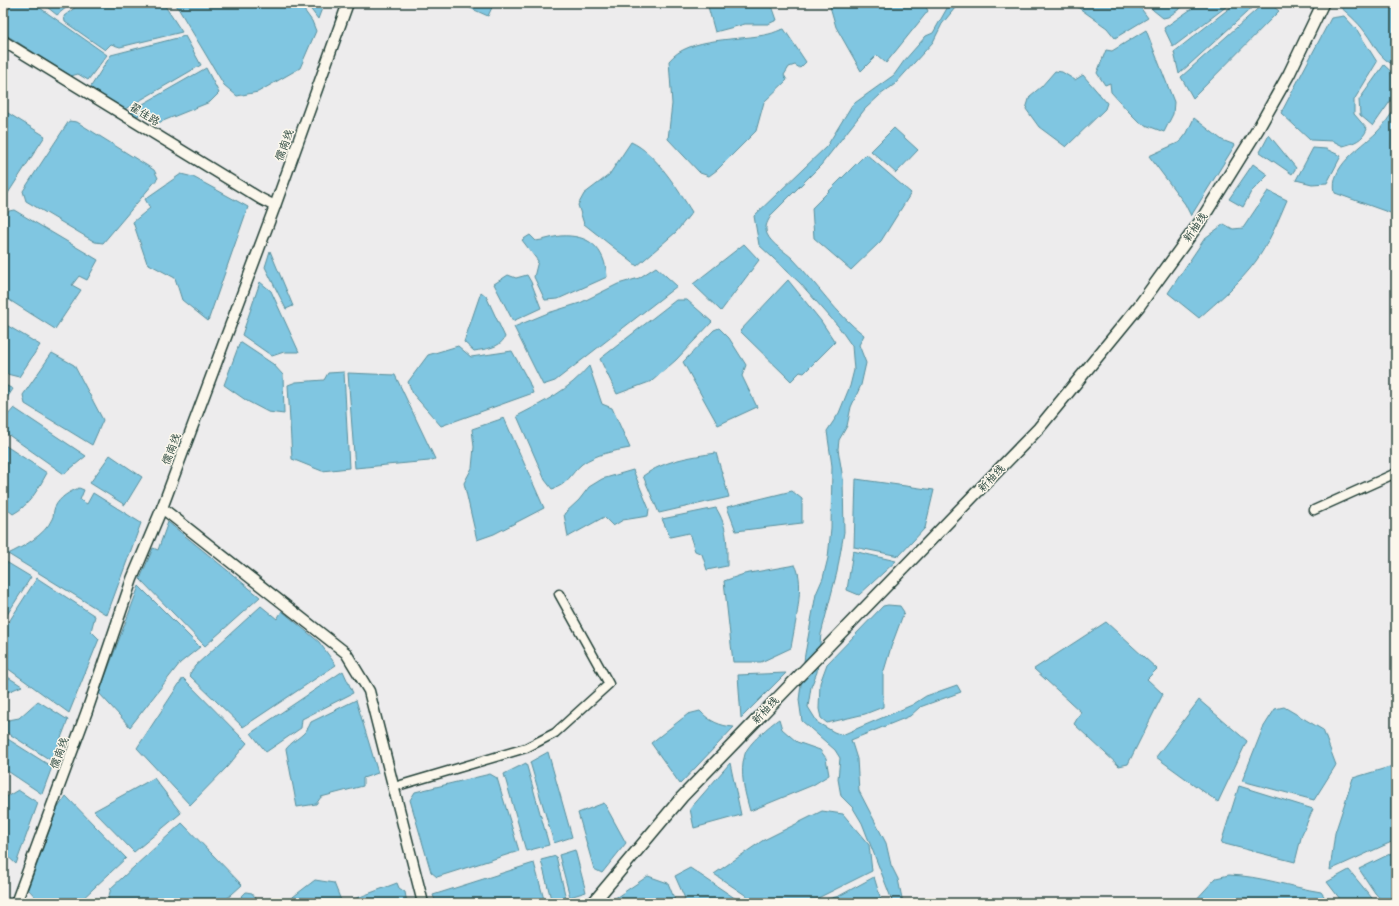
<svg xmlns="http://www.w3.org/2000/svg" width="1399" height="906" font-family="Delius,'LXGW WenKai TC',sans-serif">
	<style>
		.water { fill: #80c6e1; stroke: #598f9c }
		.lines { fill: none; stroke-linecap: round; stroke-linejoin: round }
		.minor-casing { stroke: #1f3d34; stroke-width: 11 }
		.tertiary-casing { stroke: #1f3d34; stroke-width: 13 }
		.secondary-casing { stroke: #1f3d34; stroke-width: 14 }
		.minor { stroke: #fbf7ec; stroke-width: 8 }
		.tertiary { stroke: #fbf7ec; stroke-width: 10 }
		.secondary { stroke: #fbf7ec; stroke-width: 11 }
		.labels { text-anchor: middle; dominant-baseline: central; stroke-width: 3; stroke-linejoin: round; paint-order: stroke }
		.street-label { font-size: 11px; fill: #1f3d34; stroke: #fbf7ec }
	</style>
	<rect width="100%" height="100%" fill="#edeced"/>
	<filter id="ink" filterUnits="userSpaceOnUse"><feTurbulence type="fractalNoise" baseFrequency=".025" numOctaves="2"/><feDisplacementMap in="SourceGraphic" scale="8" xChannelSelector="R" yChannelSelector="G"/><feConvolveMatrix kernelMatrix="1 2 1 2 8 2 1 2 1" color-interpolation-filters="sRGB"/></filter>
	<g filter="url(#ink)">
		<g class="water">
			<path d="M 12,3 L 33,3 L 107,55 L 88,80 L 78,74 L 71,76 L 3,33 L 3,21 Z"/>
			<path d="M 42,3 L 72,3 L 57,15 Z"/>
			<path d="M 81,3 L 163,3 L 182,32 L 120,47 L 111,44 L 105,50 L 65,22 L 64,16 Z"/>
			<path d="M 175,3 L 299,3 L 312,21 L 316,31 L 300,68 L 258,92 L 237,96 L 224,85 Z"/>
			<path d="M 306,3 L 324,3 L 318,19 Z"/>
			<path d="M 459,3 L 494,3 L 488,16 Z"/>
			<path d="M 707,3 L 771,3 L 777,20 L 768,24 L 745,24 L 715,32 Z"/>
			<path d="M 829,3 L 924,3 L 928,11 L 886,63 L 877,55 L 861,71 L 836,27 Z"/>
			<path d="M 950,3 L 959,3 L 942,24 L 933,42 L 895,84 L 880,95 L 865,109 L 821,165 L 772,214 C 768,221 764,226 767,234 C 772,245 785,251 793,259 C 817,284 836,314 864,335 L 859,345 L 866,363 L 861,385 L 851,407 L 847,426 L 839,440 L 838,449 L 843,479 L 844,532 L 837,572 L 821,634 L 817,672 L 811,687 L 808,707 L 818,723 L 834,732 L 842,735 L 912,705 L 926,696 L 957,685 L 961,692 L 920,707 L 910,716 L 851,740 L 857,759 L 859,791 L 886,843 L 891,865 L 898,879 L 903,903 L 893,903 L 862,823 L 853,808 L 841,796 L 838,779 L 840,758 L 835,750 L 802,721 L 799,700 L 805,654 L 816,594 L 823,578 L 828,558 L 831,528 L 832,466 L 827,431 L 839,413 L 850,386 L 854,370 L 852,346 L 838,326 L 800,283 L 759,245 L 754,216 L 827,146 L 852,105 L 894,75 L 904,61 L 926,36 L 933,33 Z"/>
			<path d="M 1072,3 L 1137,3 L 1148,18 L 1115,38 L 1107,28 Z"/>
			<path d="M 1148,3 L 1188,3 L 1168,17 L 1163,18 L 1153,10 Z"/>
			<path d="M 1200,3 L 1231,3 L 1173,47 L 1164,28 Z"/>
			<path d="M 1236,3 L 1257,3 L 1179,74 L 1174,52 Z"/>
			<path d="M 1264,3 L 1269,3 L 1279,11 L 1193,98 L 1181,77 Z"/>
			<path d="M 1339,3 L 1396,3 L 1396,66 C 1378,58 1376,46 1365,32 C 1357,21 1347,13 1338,5 Z"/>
			<path d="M 1344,16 L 1357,30 L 1377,62 L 1354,100 L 1354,114 L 1367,129 C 1363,140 1354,143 1343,146 L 1333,141 L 1310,140 L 1281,113 L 1331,18 Z"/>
			<path d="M 784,29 L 806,62 L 800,68 L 795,65 L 789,67 L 784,75 L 787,80 L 764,102 L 756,131 L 717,170 L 709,176 L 700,173 L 668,139 L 672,104 L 669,61 C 689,36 740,41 769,34 C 774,33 779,30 784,29 Z"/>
			<path d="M 1146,30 L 1174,102 L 1173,114 L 1164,132 L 1140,123 L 1129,112 L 1111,92 L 1110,83 L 1105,85 L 1097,73 L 1106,50 L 1112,51 Z"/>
			<path d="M 185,36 L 201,65 L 125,109 L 90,88 L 111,55 Z"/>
			<path d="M 1384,65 L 1396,76 L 1396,93 L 1373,126 L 1360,115 L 1359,100 Z"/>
			<path d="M 206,68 L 219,93 L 210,102 L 158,123 L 141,114 L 137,116 L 129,112 Z"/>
			<path d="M 1055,71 L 1062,72 L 1075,80 L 1083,75 L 1107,103 L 1105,109 L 1066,147 L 1039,127 L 1026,109 L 1030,96 L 1041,87 Z"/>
			<path d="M 1396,107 L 1396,215 L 1335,193 C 1329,166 1360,149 1377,132 C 1384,125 1390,116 1396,107 Z"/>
			<path d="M 3,110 L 45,136 L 3,201 Z"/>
			<path d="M 1194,118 L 1222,140 L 1235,145 L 1191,216 L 1185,204 L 1149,156 L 1180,142 L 1187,133 Z"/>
			<path d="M 69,121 L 77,122 L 154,170 L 158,178 L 103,243 L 95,242 L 26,201 L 23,191 Z"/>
			<path d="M 894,128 L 918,150 L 896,173 L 871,151 Z"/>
			<path d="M 1269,135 L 1296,168 L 1292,174 L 1260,152 Z"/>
			<path d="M 631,142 C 656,153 678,190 692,212 L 676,232 L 637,266 L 584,224 L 578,205 L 584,194 L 609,175 Z"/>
			<path d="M 1313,148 L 1326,149 L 1341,156 L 1327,183 L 1312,184 L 1296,180 Z"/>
			<path d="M 866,154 L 911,193 L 881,241 L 851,270 L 814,238 L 812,208 Z"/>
			<path d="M 1253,164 L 1268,175 L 1251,192 L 1243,207 L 1229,199 Z"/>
			<path d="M 181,174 L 193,177 L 248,207 L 208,321 L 182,300 L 175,278 L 147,263 L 133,222 L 150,208 L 145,199 Z"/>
			<path d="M 1268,191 L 1287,200 C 1278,221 1269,243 1256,261 C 1240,283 1218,301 1199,318 L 1168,293 L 1205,238 L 1224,224 L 1233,229 L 1243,228 Z"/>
			<path d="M 14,210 L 98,260 L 87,280 L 79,276 L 72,285 L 81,290 L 55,329 L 3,296 L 3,220 L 9,211 Z"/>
			<path d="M 530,235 L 536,241 C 544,240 552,237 560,236 C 589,234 605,248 607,277 L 558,299 L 545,300 L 534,277 L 538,261 L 522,240 Z"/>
			<path d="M 744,244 L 759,260 L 721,311 L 693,284 Z"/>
			<path d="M 270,251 L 293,306 L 286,309 L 265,267 Z"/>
			<path d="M 656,267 L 677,286 L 555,381 L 543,385 L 514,327 L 548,313 L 580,303 L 618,284 L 639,278 Z"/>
			<path d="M 508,275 L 516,278 L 527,275 L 531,282 L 541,308 L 513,321 L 494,284 Z"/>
			<path d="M 788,280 L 821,321 L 835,342 L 804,373 L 800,372 L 791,381 L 740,331 Z"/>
			<path d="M 260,282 L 271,291 L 299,352 L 284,352 L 272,356 L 242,335 Z"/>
			<path d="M 481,292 L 486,296 L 505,337 C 500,348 486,349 474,351 L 464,342 Z"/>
			<path d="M 676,300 L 687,300 L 712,322 L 676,360 L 652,381 L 617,394 L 600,359 Z"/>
			<path d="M 3,323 L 40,345 L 19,377 L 3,373 Z"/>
			<path d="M 719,328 L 729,338 L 746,365 L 742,376 L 757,407 L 718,425 L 683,362 L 714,330 Z"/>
			<path d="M 240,342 L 273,364 L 283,375 L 284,414 L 268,412 L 247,401 L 224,385 Z"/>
			<path d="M 458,346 L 471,357 L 512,351 L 529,382 L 533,393 L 441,426 L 413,394 L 408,382 L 428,355 Z"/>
			<path d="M 52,353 L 74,365 L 103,420 L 92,445 L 25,404 L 23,395 Z"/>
			<path d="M 589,366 L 602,404 L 612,408 L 630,448 C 614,451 596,454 582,464 C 570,474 568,485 552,489 L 545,480 L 517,416 C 544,402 569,390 589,366 Z"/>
			<path d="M 344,372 L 349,468 L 322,471 L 292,459 L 288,385 L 296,382 L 324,380 L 328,373 Z"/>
			<path d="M 348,373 L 395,375 L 435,459 L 429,461 L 355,468 Z"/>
			<path d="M 3,384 L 13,389 L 3,404 Z"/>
			<path d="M 14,408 L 86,456 L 64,474 L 3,431 L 3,415 L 7,416 Z"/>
			<path d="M 504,418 L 544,508 L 494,534 L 477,540 L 464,483 L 472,468 L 474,447 L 472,429 Z"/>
			<path d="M 3,444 L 47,473 C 38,489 30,505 13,514 L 3,506 Z"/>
			<path d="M 716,453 L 729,497 L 659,513 L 643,476 C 665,460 690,457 716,453 Z"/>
			<path d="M 110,455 L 142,477 L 125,505 L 90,483 Z"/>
			<path d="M 633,470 L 649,509 L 648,516 L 623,520 L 613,526 L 604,517 L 568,537 L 564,514 L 579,500 L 589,487 L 602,479 Z"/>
			<path d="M 856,479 L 934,490 L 925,528 L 899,556 L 854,547 Z"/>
			<path d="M 79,488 L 84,490 L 80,500 L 87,504 L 93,493 L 141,523 L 107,615 L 8,554 C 23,547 45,535 52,519 C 54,516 53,511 55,507 C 60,497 69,492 79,488 Z"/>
			<path d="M 792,491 L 802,499 L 802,523 L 736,531 L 727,507 Z"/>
			<path d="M 716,508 C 728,527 727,544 727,566 L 707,570 L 702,554 L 695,551 L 689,533 L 670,537 L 662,519 Z"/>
			<path d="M 168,522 L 260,597 L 205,646 L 140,579 L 153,548 L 158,550 Z"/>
			<path d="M 853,551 L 896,561 L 859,595 L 847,590 Z"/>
			<path d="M 3,560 L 31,577 L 3,621 Z"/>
			<path d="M 795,565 C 806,583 794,627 791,648 L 761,662 L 733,662 L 724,581 L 744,574 Z"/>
			<path d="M 37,578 L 95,616 L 91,631 L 99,639 L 69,713 L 3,665 L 3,631 Z"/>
			<path d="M 139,586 L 200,647 L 180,663 L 130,727 L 99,693 Z"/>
			<path d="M 888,605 L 900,606 L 904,612 L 891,647 L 883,674 L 883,707 L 865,714 L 827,723 L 821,718 L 819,709 L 820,683 L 827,664 L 883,606 Z"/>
			<path d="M 261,606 L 277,619 L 282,611 L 319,642 L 336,665 L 243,727 L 189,675 L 195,666 Z"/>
			<path d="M 1106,622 L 1157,669 L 1147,679 L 1163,694 L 1128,764 L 1119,766 L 1074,724 L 1081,712 L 1034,669 Z"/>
			<path d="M 343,671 L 353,693 L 302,719 L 301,728 L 266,752 L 251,733 Z"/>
			<path d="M 786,673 L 741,718 L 738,675 Z"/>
			<path d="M 3,674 L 22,686 L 3,694 Z"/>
			<path d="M 183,678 L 247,743 L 227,767 L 190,805 L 137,748 Z"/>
			<path d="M 356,700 L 378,773 L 363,778 L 363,786 L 321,797 L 316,804 L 297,807 L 286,749 C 296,737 305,737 311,722 Z"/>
			<path d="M 1199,700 L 1247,741 L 1218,802 L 1156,757 Z"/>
			<path d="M 38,701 L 68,720 L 52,761 L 3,730 L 3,721 L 19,718 Z"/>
			<path d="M 1284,707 L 1323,730 L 1336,765 L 1314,800 L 1242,781 L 1263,728 L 1275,709 Z"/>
			<path d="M 700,711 C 709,721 720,726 734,727 L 680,784 L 651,743 L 688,714 Z"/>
			<path d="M 779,719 L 782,729 L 797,742 L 820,750 L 826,758 L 829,775 L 813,785 L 750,811 C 745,793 739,773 745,754 C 747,745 771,724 779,719 Z"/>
			<path d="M 3,736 L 52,767 L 42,794 L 3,768 Z"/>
			<path d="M 548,752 L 572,837 L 554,843 L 530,762 Z"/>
			<path d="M 526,763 L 549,845 L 526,851 L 504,774 Z"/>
			<path d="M 730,763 L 741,815 L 694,828 L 690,809 Z"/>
			<path d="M 1396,765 L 1396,840 L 1330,870 L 1335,833 L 1353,778 Z"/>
			<path d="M 490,774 L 497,778 L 519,851 L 437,877 L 431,872 L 410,800 L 415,792 Z"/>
			<path d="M 154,778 L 181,813 L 134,852 L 94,811 Z"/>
			<path d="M 1239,786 L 1313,809 L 1302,834 L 1295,862 L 1221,843 Z"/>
			<path d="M 18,790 L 38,803 L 16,864 L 3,852 L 3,799 Z"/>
			<path d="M 66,796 L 126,858 L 78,903 L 41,903 L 28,889 L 57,809 Z"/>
			<path d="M 604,803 L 626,843 L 602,873 L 594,869 L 578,813 Z"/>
			<path d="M 822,811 L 843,814 L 869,845 L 872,871 L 808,903 L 757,903 L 714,874 L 762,841 Z"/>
			<path d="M 182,823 L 242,885 L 222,903 L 107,903 L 111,888 Z"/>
			<path d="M 575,850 L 586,892 L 570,897 L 559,855 Z"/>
			<path d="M 1396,851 L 1396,903 L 1384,903 L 1375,893 L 1359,869 Z"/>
			<path d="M 556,856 L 567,903 L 552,903 L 541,860 Z"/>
			<path d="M 534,863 L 545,903 L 436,903 L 433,895 Z"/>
			<path d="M 690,868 L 742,903 L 687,903 L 675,876 Z"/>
			<path d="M 1349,870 L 1376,903 L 1343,903 L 1327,882 Z"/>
			<path d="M 1229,875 C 1261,876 1290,887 1321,892 L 1329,903 L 1193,903 L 1216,878 Z"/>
			<path d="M 648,876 L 668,883 L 676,903 L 608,903 Z"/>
			<path d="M 874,877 L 882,903 L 820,903 L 821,901 L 839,896 Z"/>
			<path d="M 315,880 L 334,883 L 342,903 L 285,903 Z"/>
			<path d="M 397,883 L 399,888 L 405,892 L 407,903 L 349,903 L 349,901 Z"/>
			<path d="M 246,892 L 252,893 L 259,903 L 235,903 Z"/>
		</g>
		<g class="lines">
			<defs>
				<g id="minor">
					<path d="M 1314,510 L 1396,473"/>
					<path d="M 394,787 L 526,748 L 555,733 L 609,684 L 559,594"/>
				</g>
				<g id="tertiary">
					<path d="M 3,41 L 261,199 L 275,206"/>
					<path d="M 162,508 L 346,653 L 369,691 L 423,903"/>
					<path d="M 16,903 L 87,711 L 132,579 L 162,508 L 275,206 L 348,3"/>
				</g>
				<path id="secondary" d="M 593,903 L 682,797 L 1039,428 L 1139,306 L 1202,219 L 1258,129 L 1289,74 L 1323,3"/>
			</defs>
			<use href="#minor" class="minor-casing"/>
			<use href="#tertiary" class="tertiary-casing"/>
			<use href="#secondary" class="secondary-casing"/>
			<use href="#minor" class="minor"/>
			<use href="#tertiary" class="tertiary"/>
			<use href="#secondary" class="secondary"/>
		</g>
	</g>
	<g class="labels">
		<g class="street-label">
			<text transform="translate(145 114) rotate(32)">翟佳路</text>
			<text transform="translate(284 145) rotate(-70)">儒南线</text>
			<text transform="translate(1195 227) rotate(-55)">新柚线</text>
			<text transform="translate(171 449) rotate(-69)">儒南线</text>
			<text transform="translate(991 478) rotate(-46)">新柚线</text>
			<text transform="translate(765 710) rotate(-46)">新柚线</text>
			<text transform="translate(59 753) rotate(-70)">儒南线</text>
		</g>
	</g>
	<rect width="1399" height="906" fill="none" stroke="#fbf7ec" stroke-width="16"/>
	<rect x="8" y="8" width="1383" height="890" fill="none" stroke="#1f3d34" stroke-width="1.5" filter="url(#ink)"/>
</svg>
